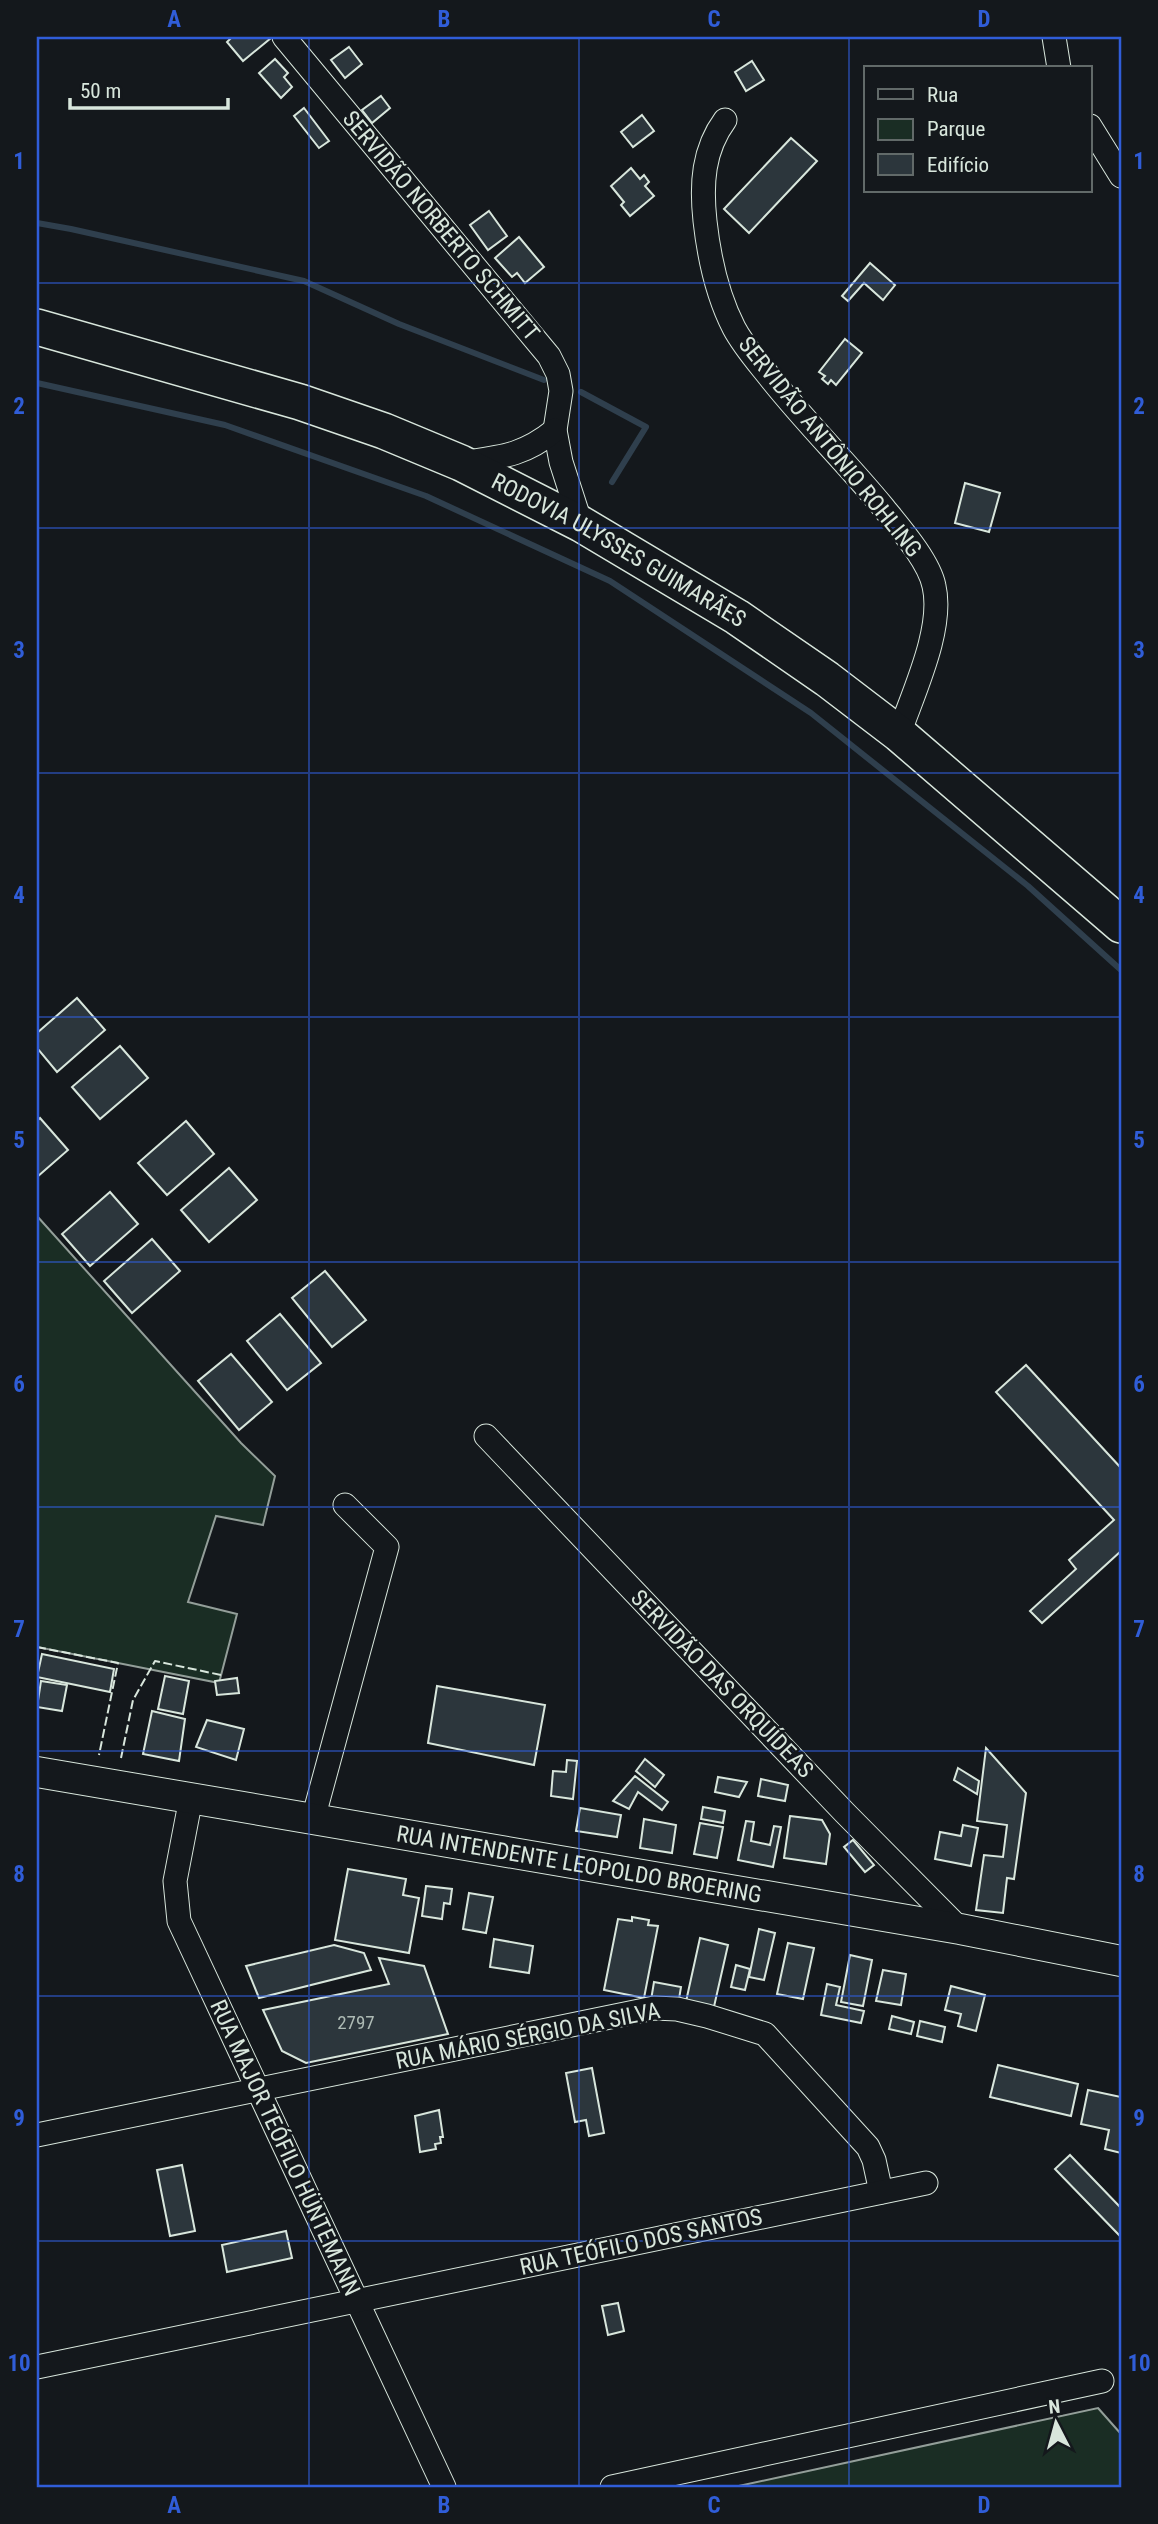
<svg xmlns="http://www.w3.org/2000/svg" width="1158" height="2524" font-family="'Roboto Condensed',sans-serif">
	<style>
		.green { fill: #1a2d24; stroke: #939e99; stroke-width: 2 }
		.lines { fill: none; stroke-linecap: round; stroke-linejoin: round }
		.stream { stroke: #2f3f4d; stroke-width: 6 }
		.building { fill: #2c363c; stroke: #d8e6dc; stroke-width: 2 }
		.minor-casing { stroke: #d8e6dc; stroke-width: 25 }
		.major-casing { stroke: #d8e6dc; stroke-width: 32 }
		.highway-casing { stroke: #d8e6dc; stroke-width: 38 }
		.minor { stroke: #14181c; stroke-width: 23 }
		.major { stroke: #14181c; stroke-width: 30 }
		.highway { stroke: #14181c; stroke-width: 35 }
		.fence { stroke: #d8e6dc; stroke-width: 2; stroke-dasharray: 9 3.5; stroke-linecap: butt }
		.grid { fill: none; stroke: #305dd8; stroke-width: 2; stroke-opacity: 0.55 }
		.labels { text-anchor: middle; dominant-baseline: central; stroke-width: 5; stroke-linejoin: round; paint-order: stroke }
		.number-label { font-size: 19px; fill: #adbab4 }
		.street-label { font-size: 23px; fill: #d8e6dc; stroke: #14181c }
		.neatline { fill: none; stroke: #305dd8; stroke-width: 2.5 }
		.grid-label { font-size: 23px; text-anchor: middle; font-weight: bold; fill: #305dd8 }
	</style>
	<rect width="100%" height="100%" fill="#14181c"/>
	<g class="green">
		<path d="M 37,1216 L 241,1443 L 275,1476 L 263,1525 L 216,1516 L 188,1602 L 237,1614 L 219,1683 L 37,1647 Z"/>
		<path d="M 1098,2408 L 1121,2434 L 1121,2487 L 734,2487 Z"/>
	</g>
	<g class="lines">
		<g class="stream">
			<path d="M 37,223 L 71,229 L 304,281 L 399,324 L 544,380"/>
			<path d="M 37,383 L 225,425 L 426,496 L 610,581 L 811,713 L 1028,886 L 1121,970"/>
			<path d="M 581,392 L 646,427 L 612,482"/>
		</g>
	</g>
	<g class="building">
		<path d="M 232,37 L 271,37 L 271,38 L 243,61 L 227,42 Z"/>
		<path d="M 349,47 L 362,64 L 345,78 L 331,60 Z"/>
		<path d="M 275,59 L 288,73 L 284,77 L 292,87 L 281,98 L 259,73 Z"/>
		<path d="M 752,61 L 764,80 L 746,91 L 735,72 Z"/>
		<path d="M 381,96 L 390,108 L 372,123 L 362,110 Z"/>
		<path d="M 304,108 L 329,141 L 319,148 L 294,116 Z"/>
		<path d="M 642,115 L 654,131 L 633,147 L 621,132 Z"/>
		<path d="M 791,138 L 817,161 L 749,233 L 724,209 Z"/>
		<path d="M 631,168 L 640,179 L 644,175 L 649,182 L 645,186 L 654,196 L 630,216 L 621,205 L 624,202 L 611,186 Z"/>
		<path d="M 489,211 L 507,236 L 488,250 L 470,225 Z"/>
		<path d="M 519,237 L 544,267 L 525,283 L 517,273 L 512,277 L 495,258 Z"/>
		<path d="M 870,263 L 895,285 L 883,300 L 864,283 L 848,301 L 842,296 Z"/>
		<path d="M 845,339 L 862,353 L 836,385 L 831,380 L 828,384 L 822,379 L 825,376 L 819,372 Z"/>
		<path d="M 965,483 L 1000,493 L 989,532 L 955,523 Z"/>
		<path d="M 77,998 L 105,1030 L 57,1072 L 37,1048 L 37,1033 Z"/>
		<path d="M 120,1046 L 148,1078 L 100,1119 L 72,1087 Z"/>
		<path d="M 40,1118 L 68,1150 L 37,1177 L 37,1121 Z"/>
		<path d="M 186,1121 L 214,1154 L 167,1195 L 138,1163 Z"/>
		<path d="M 229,1168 L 257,1200 L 209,1242 L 181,1210 Z"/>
		<path d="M 110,1192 L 138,1224 L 90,1266 L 62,1234 Z"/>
		<path d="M 152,1239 L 180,1271 L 132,1313 L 104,1281 Z"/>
		<path d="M 325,1271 L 366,1320 L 332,1347 L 292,1298 Z"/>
		<path d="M 280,1314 L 321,1363 L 287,1390 L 247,1341 Z"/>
		<path d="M 231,1354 L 272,1402 L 239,1430 L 198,1381 Z"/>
		<path d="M 1026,1365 L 1121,1468 L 1121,1551 L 1042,1623 L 1030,1611 L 1076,1569 L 1069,1560 L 1114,1520 L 996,1392 Z"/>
		<path d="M 42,1654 L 114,1669 L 110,1692 L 37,1677 Z"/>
		<path d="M 165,1676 L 189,1681 L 183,1714 L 158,1709 Z"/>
		<path d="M 237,1678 L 239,1693 L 217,1695 L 215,1681 Z"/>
		<path d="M 41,1681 L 67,1685 L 62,1711 L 37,1707 Z"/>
		<path d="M 437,1686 L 545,1705 L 534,1765 L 428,1743 Z"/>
		<path d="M 152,1711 L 185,1719 L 179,1761 L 143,1754 Z"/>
		<path d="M 207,1720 L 244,1729 L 236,1760 L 196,1747 Z"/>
		<path d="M 986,1748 L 1026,1793 L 1014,1879 L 1007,1878 L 1003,1913 L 976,1910 L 984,1855 L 1003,1857 L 1007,1825 L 977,1821 Z"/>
		<path d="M 645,1759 L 664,1775 L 655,1787 L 636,1771 Z"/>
		<path d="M 567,1760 L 577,1761 L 573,1799 L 551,1796 L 553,1771 L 566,1772 Z"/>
		<path d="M 958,1768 L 979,1781 L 977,1794 L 954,1780 Z"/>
		<path d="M 635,1776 L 668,1802 L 662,1810 L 638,1792 L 629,1809 L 613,1801 Z"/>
		<path d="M 718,1777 L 747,1782 L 739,1797 L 715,1792 Z"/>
		<path d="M 761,1779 L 788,1785 L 785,1801 L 758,1796 Z"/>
		<path d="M 703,1807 L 725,1811 L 723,1823 L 701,1819 Z"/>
		<path d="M 580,1808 L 621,1815 L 617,1837 L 576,1831 Z"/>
		<path d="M 790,1816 L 822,1820 L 830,1834 L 826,1864 L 784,1858 Z"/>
		<path d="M 644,1819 L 676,1825 L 672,1853 L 640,1848 Z"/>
		<path d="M 746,1821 L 754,1822 L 751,1841 L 770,1845 L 774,1826 L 781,1827 L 773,1867 L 738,1860 Z"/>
		<path d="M 700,1823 L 723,1827 L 717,1858 L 694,1854 Z"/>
		<path d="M 963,1825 L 978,1828 L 971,1866 L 935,1859 L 940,1832 L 961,1836 Z"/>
		<path d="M 853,1840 L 874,1865 L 865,1872 L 844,1847 Z"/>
		<path d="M 348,1869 L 406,1879 L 403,1895 L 419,1898 L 409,1953 L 335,1940 Z"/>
		<path d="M 426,1886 L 452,1889 L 450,1904 L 444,1903 L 442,1919 L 422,1916 Z"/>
		<path d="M 469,1893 L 493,1897 L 486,1933 L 463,1929 Z"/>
		<path d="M 632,1917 L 649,1920 L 648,1925 L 658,1926 L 644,1998 L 604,1990 L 618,1919 L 632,1921 Z"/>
		<path d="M 759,1929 L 775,1933 L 764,1980 L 749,1977 Z"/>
		<path d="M 700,1938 L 728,1945 L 713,2011 L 685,2006 Z"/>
		<path d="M 494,1939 L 533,1946 L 529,1973 L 490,1967 Z"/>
		<path d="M 788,1943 L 814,1948 L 803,1999 L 777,1994 Z"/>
		<path d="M 334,1945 L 364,1953 L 371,1970 L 259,1998 L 246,1966 Z"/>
		<path d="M 850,1955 L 872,1960 L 863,2006 L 841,2002 Z"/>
		<path d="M 379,1958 L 424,1966 L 448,2034 L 306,2063 L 282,2051 L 263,2010 L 389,1984 Z"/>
		<path d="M 736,1965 L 750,1969 L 745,1990 L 731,1987 Z"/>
		<path d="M 883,1970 L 906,1974 L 901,2005 L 876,2001 Z"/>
		<path d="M 654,1982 L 681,1987 L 678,2005 L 651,2000 Z"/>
		<path d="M 827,1984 L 840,1987 L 836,2005 L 864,2011 L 861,2023 L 821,2015 Z"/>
		<path d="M 951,1986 L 985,1995 L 976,2031 L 958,2026 L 961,2014 L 945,2010 Z"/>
		<path d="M 892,2016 L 914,2022 L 911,2034 L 889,2029 Z"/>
		<path d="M 920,2021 L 945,2027 L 942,2042 L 917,2036 Z"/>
		<path d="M 998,2065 L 1078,2084 L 1071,2116 L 990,2097 Z"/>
		<path d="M 592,2068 L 604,2133 L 589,2136 L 586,2120 L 575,2122 L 566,2073 Z"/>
		<path d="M 1088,2090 L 1121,2097 L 1121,2153 L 1105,2149 L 1109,2130 L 1081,2124 Z"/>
		<path d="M 439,2110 L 443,2137 L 440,2137 L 441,2143 L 435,2144 L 436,2149 L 420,2152 L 415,2116 Z"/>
		<path d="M 1070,2155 L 1121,2208 L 1120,2236 L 1055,2169 Z"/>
		<path d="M 182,2165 L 195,2231 L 170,2236 L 157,2170 Z"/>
		<path d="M 286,2231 L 292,2258 L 227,2272 L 222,2245 Z"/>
		<path d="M 618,2303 L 624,2331 L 608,2335 L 602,2306 Z"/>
	</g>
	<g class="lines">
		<defs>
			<g id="minor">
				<path d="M 284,37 L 549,356 L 558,374 L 561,391 L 555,430 L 561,462 L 581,524"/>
				<path d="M 1054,37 L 1059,68"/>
				<path d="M 725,120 C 703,150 701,184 705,221 C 709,257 717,295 734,328 C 743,345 756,360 768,375 C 804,421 846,462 883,507 C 899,527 929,561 934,586 C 944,629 913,693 899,734"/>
				<path d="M 1090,126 L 1121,176"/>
				<path d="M 461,463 C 501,457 523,456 555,430"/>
				<path d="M 486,1436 L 845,1813 L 960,1929"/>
				<path d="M 191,1798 L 175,1881 L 179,1921 L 444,2487"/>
				<path d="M 313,1819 L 387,1547 L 345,1505"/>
				<path d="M 37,2135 L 654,2008 L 677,2009 L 707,2016 L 765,2034 L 868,2147 L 874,2160 L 881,2192"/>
				<path d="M 37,2367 L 926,2183"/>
				<path d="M 612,2487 L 1102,2381"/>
			</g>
			<g id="major">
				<path id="s1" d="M 37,1772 L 960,1929 L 1121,1961"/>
			</g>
			<g id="highway">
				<path id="s2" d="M 37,327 L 300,402 L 384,431 L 461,463 L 581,524 L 737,617 L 827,679 L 899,734 L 1121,925"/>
			</g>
		</defs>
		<use href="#minor" class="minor-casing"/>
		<use href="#major" class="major-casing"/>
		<use href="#highway" class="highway-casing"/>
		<use href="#minor" class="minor"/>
		<use href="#major" class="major"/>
		<use href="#highway" class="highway"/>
		<g class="fence">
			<path d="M 37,1647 L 118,1663 L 99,1755"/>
			<path d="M 121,1758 L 133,1700 L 155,1661 L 221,1675"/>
		</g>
	</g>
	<path class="grid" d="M 309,37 L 309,2487M 579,37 L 579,2487M 849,37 L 849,2487M 37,283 L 1121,283M 37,528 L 1121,528M 37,773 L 1121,773M 37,1017 L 1121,1017M 37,1262 L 1121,1262M 37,1507 L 1121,1507M 37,1751 L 1121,1751M 37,1996 L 1121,1996M 37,2241 L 1121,2241"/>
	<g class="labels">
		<g class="number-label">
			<text x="356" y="2022">2797</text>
		</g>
		<g class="street-label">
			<text transform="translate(441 226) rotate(50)">SERVIDÃO NORBERTO SCHMITT</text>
			<text transform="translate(830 447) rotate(51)">SERVIDÃO ANTÔNIO ROHLING</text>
			<text stroke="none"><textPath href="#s2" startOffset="626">RODOVIA ULYSSES GUIMARÃES</textPath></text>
			<text transform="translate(722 1684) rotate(46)">SERVIDÃO DAS ORQUÍDEAS</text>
			<text stroke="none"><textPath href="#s1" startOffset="550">RUA INTENDENTE LEOPOLDO BROERING</textPath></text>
			<text transform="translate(528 2036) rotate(-11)">RUA MÁRIO SÉRGIO DA SILVA</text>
			<text transform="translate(285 2148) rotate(65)">RUA MAJOR TEÓFILO HÜNTEMANN</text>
			<text transform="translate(641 2242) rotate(-12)">RUA TEÓFILO DOS SANTOS</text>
		</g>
	</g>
	<rect width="1158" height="2524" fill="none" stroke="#14181c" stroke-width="77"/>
	<rect x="864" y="66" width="228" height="126" fill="#14181c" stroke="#626a69" stroke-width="2"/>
	<rect x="878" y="89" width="35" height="10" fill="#14181c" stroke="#626a69" stroke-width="2"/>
	<text x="927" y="102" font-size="21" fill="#d8e6dc">Rua</text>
	<rect x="878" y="119" width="35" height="21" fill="#1a2d24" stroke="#626a69" stroke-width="2"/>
	<text x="927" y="136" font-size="21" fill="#d8e6dc">Parque</text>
	<rect x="878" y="154" width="35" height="21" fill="#2c363c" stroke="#626a69" stroke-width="2"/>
	<text x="927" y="172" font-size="21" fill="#d8e6dc">Edifício</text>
	<g transform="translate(1056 2423) rotate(354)" stroke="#14181c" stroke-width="5" paint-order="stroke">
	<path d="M0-5L12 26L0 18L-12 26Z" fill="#d8e6dc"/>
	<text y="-10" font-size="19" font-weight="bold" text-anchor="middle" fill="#d8e6dc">N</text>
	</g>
	<path d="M70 98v10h158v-10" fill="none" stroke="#d8e6dc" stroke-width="3.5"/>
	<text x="80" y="98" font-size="21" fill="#d8e6dc" stroke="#14181c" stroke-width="5" paint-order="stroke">50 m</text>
	<rect x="38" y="38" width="1082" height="2448" class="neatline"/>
	<g class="grid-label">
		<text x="174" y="27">A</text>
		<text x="444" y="27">B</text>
		<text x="714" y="27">C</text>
		<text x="984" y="27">D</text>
		<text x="19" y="169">1</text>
		<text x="1139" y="169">1</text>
		<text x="19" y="414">2</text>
		<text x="1139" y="414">2</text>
		<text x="19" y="658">3</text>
		<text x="1139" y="658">3</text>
		<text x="19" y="903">4</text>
		<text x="1139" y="903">4</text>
		<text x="19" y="1148">5</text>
		<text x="1139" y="1148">5</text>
		<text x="19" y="1392">6</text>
		<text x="1139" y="1392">6</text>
		<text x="19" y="1637">7</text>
		<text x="1139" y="1637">7</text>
		<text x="19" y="1882">8</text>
		<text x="1139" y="1882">8</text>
		<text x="19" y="2126">9</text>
		<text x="1139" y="2126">9</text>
		<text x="19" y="2371">10</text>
		<text x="1139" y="2371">10</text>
		<text x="174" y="2513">A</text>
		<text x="444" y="2513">B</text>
		<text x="714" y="2513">C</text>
		<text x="984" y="2513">D</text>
	</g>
</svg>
